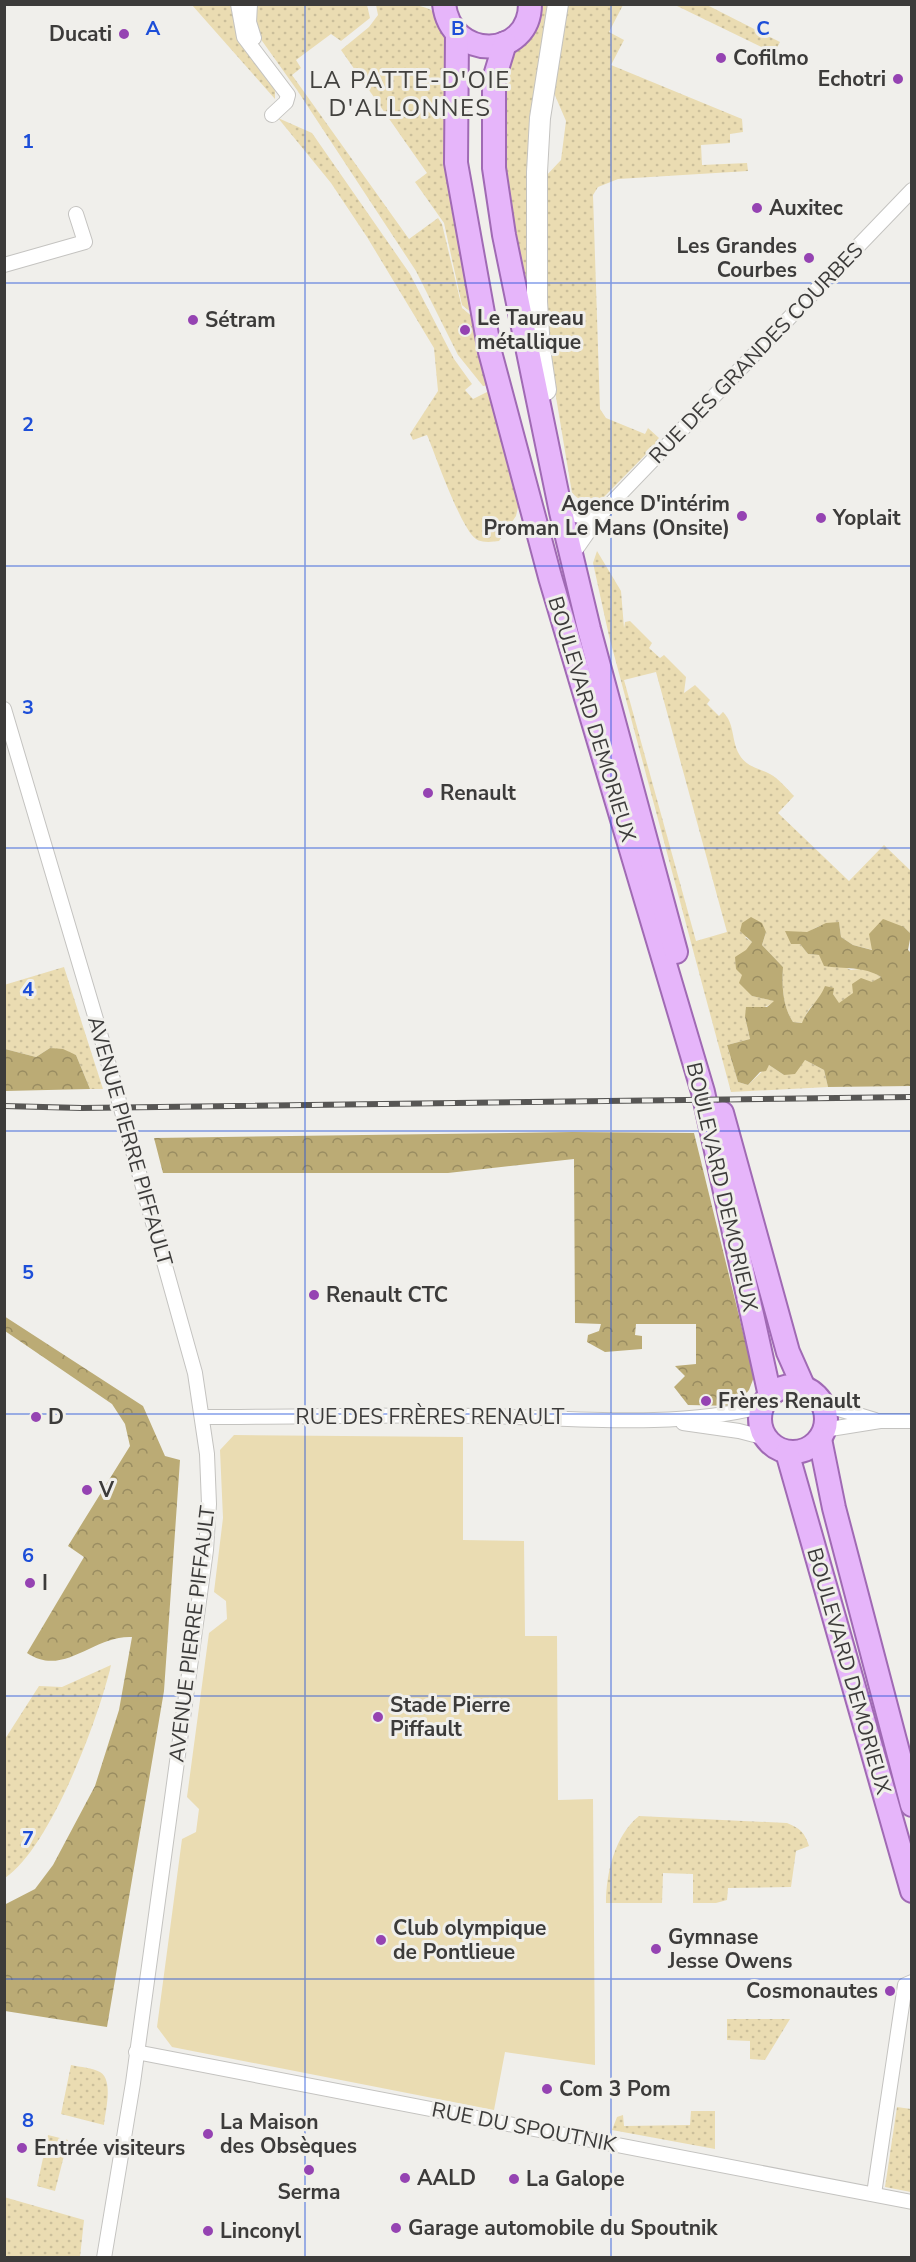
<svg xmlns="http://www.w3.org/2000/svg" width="916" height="2262" font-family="'Nunito Sans',sans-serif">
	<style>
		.grass { fill: url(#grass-dots); fill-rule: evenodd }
		.forest { fill: url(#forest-crowns) }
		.park { fill: #eadcb2 }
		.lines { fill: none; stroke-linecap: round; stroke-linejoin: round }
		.street-casing { stroke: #c4c3c0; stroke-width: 16 }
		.secondary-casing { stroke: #c4c3c0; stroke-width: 22 }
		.primary-casing { stroke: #a06ab4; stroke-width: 26 }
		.street { stroke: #fff; stroke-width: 14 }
		.secondary { stroke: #fff; stroke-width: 20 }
		.primary { stroke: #e6b5fa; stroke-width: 22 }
		.rail-casing { stroke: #575654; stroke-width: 6 }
		.rail { stroke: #f0efeb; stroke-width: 4; stroke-dasharray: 11; stroke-linecap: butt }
		.grid { fill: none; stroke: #1d4ed8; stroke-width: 1.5; stroke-opacity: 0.55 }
		.poi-dot { fill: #9543b2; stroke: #f0efeb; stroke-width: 2 }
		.labels { text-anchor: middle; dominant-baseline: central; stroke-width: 6; stroke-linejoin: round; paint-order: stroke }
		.poi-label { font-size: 21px; font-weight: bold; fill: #3c3b3a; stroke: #f0efeb; text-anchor: start }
		.street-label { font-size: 21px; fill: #3c3b3a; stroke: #f0efeb }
		.quarter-label { font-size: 24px; letter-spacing: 1.5px; fill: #42413e; stroke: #f0efeb }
		.grid-label { font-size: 20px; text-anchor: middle; font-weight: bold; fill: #1d4ed8; stroke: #f0efeb; stroke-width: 6; stroke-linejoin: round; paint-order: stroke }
	</style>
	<defs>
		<pattern id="grass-dots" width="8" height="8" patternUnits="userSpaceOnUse" patternTransform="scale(1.5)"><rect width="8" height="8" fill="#eadcb2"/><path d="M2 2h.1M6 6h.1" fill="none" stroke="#cabe9a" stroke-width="1.8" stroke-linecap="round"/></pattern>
		<pattern id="forest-crowns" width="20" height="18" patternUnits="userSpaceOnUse" patternTransform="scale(1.5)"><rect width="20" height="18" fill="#bbab75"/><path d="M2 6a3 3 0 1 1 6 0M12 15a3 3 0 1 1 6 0" fill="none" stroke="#998c61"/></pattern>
	</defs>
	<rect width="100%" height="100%" fill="#f0efeb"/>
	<g class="grass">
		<path d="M 192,5 L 238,5 L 253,60 L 275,90 L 275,99 Z"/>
		<path d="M 256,5 L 367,5 L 370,18 L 341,41 L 331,34 L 296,60 L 301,68 L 292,75 L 409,239 L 438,218 L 442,224 L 462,308 L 474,318 L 495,384 L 483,386 L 458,355 L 416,271 L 297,90 L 255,31 Z"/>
		<path d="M 376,5 C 407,5 425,0 447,22 L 473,314 L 462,305 L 444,223 L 415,182 L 427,173 L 341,50 L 369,27 L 378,15 Z"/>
		<path d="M 530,5 L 558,5 L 540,118 L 537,302 L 516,292 L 494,79 Z"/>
		<path d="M 567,5 L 623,5 L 609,32 L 624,40 L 611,65 L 742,119 L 743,132 L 730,134 L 730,143 L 701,145 L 702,165 L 747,163 L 748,171 L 618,179 L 598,187 L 593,195 L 600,409 L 606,418 L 645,434 L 648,428 L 659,438 L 655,445 L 602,499 C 591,506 581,502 572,493 L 545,331 L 544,178 L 561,160 L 566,121 L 554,93 Z"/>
		<path d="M 675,5 L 707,5 L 780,42 L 774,53 Z"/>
		<path d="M 278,118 L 312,133 L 410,274 L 454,359 L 472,384 L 465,390 L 473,399 L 499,386 L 524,482 L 516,516 L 499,541 C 492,542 482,543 476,539 C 460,527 436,456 427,435 L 413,440 L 410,434 L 438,391 L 434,348 L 367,237 L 331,183 Z"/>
		<path d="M 597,551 L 621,591 L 624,628 L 625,622 L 630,621 L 652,643 L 649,648 L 660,658 L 664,655 L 686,677 L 684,693 L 695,685 L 710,700 L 707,704 L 719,716 L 723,712 C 735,724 731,739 739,754 C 746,767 758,768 770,774 C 779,779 787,789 794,796 L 778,813 L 849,881 L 884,845 L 911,871 L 911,934 L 904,927 L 873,950 L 853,945 L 841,937 L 839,923 C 821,923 809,928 800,944 L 808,954 L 819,955 L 851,970 L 866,968 L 881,977 L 839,1004 L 833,994 C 817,999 807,1007 803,1023 L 793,1022 C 782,1005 782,986 783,967 L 762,945 L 766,932 L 745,937 L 752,942 C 739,960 743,977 752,996 L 775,1001 C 765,1009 755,1009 745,1017 L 750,1039 L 727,1045 L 738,1082 L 748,1085 L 769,1065 L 784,1075 L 805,1060 L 824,1070 L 828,1087 L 731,1092 L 609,636 L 593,563 ZM 656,672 L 727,932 L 696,941 L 624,680 Z"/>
		<path d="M 64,967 L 103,1089 L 90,1089 L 76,1055 L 50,1048 L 36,1057 L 5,1049 L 4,985 Z"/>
		<path d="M 111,1665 C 99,1718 50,1848 5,1878 L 5,1739 L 39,1686 L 62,1687 Z"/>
		<path d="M 639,1816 L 787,1823 C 800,1828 805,1833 809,1846 L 796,1851 L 791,1887 L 728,1888 L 727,1900 L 716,1903 L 693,1903 L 693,1874 L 663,1873 L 662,1903 L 606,1903 C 606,1873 615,1835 639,1816 Z"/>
		<path d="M 727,2019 L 790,2019 L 765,2060 L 750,2059 L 750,2041 L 727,2040 Z"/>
		<path d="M 71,2065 C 80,2067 93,2068 100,2072 C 114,2080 105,2113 104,2125 L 61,2114 Z"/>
		<path d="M 897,2107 L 911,2109 L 911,2192 L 885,2187 Z"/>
		<path d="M 691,2111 L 715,2111 L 715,2149 L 612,2130 L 617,2117 L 623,2115 L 624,2126 L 690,2125 Z"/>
		<path d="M 48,2135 L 68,2140 L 55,2191 L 37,2186 Z"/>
		<path d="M 4,2197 L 84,2220 L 80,2257 L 5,2257 Z"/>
	</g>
	<g class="forest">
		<path d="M 751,917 L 762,923 L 766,932 L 762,945 L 783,967 C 782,985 782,1005 793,1022 L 802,1023 C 807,1009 819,1001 825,986 L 834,988 L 833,994 L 839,1003 L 853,993 L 852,984 L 861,978 L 872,982 L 881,977 C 864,966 844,969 824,966 L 819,955 L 808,954 L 800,944 L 791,944 L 785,931 L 807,932 L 826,923 L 839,922 L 841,937 L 853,945 L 872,950 L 869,934 L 883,919 L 904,927 L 911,934 L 908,950 L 912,954 L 911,1086 L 828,1087 L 824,1070 L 805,1060 L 795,1074 L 784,1075 L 769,1065 L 766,1071 L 760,1072 L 748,1085 L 738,1082 L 727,1045 L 750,1039 L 745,1017 L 746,1007 L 767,1007 L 774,1001 L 752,996 L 739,983 L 742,975 L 736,969 L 735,957 L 746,950 L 752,942 L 740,931 L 742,923 Z"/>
		<path d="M 50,1048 L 63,1049 L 76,1055 L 90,1089 L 5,1091 L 5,1049 L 36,1057 Z"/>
		<path d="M 572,1132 L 694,1133 L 754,1377 L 749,1390 L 736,1406 L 688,1405 L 674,1387 L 685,1376 L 675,1366 L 696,1364 L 696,1324 L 636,1324 L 635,1335 L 642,1336 L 642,1349 L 605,1352 L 587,1342 L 588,1335 L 599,1331 L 601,1324 L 575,1323 L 574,1159 L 448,1173 L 163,1173 L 154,1138 Z"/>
		<path d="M 4,1316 L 143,1406 L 165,1456 L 180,1460 L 164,1691 L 107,2027 L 5,2011 L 4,1905 L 35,1889 L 53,1865 L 95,1786 L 119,1710 L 132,1637 C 93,1635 64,1678 27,1653 L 84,1557 L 68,1546 L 130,1446 L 125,1424 L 112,1404 L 5,1331 Z"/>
	</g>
	<path class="park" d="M 234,1435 L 463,1437 L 463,1540 L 524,1541 L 525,1636 L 557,1636 L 558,1800 L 593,1799 L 595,2065 L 505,2052 L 494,2110 L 172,2047 L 157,2027 L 182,1839 L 196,1832 L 199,1809 L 187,1797 L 209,1633 L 227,1619 L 226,1601 L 214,1592 L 223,1518 L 220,1450 Z"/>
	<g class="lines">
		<defs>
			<g id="street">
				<path d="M 238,4 L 244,37 L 288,95 L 286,102 L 272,115"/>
				<path d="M 250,4 L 249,22 L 254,38"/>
				<path d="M 4,265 L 85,242 L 76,214"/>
				<path d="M 561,512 L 580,516 L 600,515"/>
				<path d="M 577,548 L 600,515 L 912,190"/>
				<path d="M 4,709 L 98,1026 L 195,1373 L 207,1454 L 209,1504 L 206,1550 L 133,2083 L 104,2258"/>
				<path d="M 822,1404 L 875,1420"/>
				<path d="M 202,1417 C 296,1417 390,1414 484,1416 C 576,1418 674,1429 764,1406"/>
				<path d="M 683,1423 L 739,1431 L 766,1438"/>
				<path d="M 824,1430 L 880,1421 L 912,1421"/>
				<path d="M 136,2052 L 912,2202"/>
				<path d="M 874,2194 L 905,1985 L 912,1982"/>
			</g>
			<path id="secondary" d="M 546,390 L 540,349 L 537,302 L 537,172 L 540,118 L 558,4"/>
			<g id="primary">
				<path d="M 444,4 C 451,62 530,59 530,4"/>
				<path d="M 457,35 L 456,163 L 490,352 L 550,577 L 703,1092 L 770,1396"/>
				<path d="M 505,43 L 494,79 L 494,168 L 504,235 L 561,512 L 589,629 L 676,952"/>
				<path d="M 722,1113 L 788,1352 L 804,1388"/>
				<circle cx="793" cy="1419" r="33"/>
				<path d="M 820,1439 L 834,1508 L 912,1805"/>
				<path d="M 787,1452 L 912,1891"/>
			</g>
		</defs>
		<use href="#street" class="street-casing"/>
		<use href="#secondary" class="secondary-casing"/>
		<use href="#primary" class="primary-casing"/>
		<use href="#street" class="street"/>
		<use href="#secondary" class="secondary"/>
		<use href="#primary" class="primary"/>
		<defs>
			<path id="rail" d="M 4,1106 L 82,1108 L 912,1097"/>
		</defs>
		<use href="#rail" class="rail-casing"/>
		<use href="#rail" class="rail"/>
	</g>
	<path class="grid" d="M 305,4 L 305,2258M 611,4 L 611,2258M 4,283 L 912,283M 4,566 L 912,566M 4,848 L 912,848M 4,1131 L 912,1131M 4,1414 L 912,1414M 4,1696 L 912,1696M 4,1979 L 912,1979"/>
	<g class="poi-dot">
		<circle cx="124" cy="34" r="6"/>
		<circle cx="721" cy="58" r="6"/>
		<circle cx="898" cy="79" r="6"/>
		<circle cx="757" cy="208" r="6"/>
		<circle cx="809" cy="258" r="6"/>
		<circle cx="193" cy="320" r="6"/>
		<circle cx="465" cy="330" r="6"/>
		<circle cx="742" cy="516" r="6"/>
		<circle cx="821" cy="518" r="6"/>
		<circle cx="428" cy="793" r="6"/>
		<circle cx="314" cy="1295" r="6"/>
		<circle cx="706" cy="1401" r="6"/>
		<circle cx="36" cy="1417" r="6"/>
		<circle cx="87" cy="1490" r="6"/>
		<circle cx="30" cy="1583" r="6"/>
		<circle cx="378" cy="1717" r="6"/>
		<circle cx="381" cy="1940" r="6"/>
		<circle cx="656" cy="1949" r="6"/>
		<circle cx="890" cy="1991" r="6"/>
		<circle cx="547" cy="2089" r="6"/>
		<circle cx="208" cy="2134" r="6"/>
		<circle cx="22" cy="2148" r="6"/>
		<circle cx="309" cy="2170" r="6"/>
		<circle cx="405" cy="2178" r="6"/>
		<circle cx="514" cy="2179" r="6"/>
		<circle cx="396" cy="2228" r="6"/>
		<circle cx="208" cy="2231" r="6"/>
	</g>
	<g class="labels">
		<g class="poi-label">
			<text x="112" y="34" text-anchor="end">Ducati</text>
			<text x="733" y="58">Cofilmo</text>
			<text x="886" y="79" text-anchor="end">Echotri</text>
			<text x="769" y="208">Auxitec</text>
			<text x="797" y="246" text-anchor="end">Les Grandes<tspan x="797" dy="24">Courbes</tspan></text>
			<text x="477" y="318">Le Taureau<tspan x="477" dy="24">métallique</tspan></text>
			<text x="205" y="320">Sétram</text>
			<text x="730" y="504" text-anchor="end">Agence D'intérim<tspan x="730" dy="24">Proman Le Mans (Onsite)</tspan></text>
			<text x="833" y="518">Yoplait</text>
			<text x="440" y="793">Renault</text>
			<text x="326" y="1295">Renault CTC</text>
			<text x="718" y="1401">Frères Renault</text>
			<text x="48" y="1417">D</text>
			<text x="99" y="1490">V</text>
			<text x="42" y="1583">I</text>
			<text x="390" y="1705">Stade Pierre<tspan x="390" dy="24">Piffault</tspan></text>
			<text x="393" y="1928">Club olympique<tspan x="393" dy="24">de Pontlieue</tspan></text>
			<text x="668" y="1937">Gymnase<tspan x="668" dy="24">Jesse Owens</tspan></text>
			<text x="878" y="1991" text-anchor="end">Cosmonautes</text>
			<text x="559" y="2089">Com 3 Pom</text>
			<text x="220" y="2122">La Maison<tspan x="220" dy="24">des Obsèques</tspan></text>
			<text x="34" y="2148">Entrée visiteurs</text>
			<text x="417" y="2178">AALD</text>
			<text x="526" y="2179">La Galope</text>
			<text x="309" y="2192" text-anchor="middle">Serma</text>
			<text x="408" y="2228">Garage automobile du Spoutnik</text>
			<text x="220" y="2231">Linconyl</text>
		</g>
		<g class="street-label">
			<text transform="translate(756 353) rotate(-46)">RUE DES GRANDES COURBES</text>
			<text transform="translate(592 719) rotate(73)">BOULEVARD DEMORIEUX</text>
			<text transform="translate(130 1141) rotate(74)">AVENUE PIERRE PIFFAULT</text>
			<text transform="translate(722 1187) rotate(77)">BOULEVARD DEMORIEUX</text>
			<text x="430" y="1417">RUE DES FRÈRES RENAULT</text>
			<text transform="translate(192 1634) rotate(-83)">AVENUE PIERRE PIFFAULT</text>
			<text transform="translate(849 1671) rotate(74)">BOULEVARD DEMORIEUX</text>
			<text transform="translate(524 2127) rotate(11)">RUE DU SPOUTNIK</text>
		</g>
		<g class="quarter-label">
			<text x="410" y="80">LA PATTE-D'OIE<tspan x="410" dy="28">D'ALLONNES</tspan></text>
		</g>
	</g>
	<g class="grid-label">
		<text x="153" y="35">A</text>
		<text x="458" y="35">B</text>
		<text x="763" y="35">C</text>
		<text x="28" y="148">1</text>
		<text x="28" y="431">2</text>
		<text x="28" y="714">3</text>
		<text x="28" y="996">4</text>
		<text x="28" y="1279">5</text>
		<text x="28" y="1562">6</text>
		<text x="28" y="1845">7</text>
		<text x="28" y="2127">8</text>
	</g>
	<rect width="916" height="2262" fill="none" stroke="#3c3b3a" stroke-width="12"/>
</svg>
